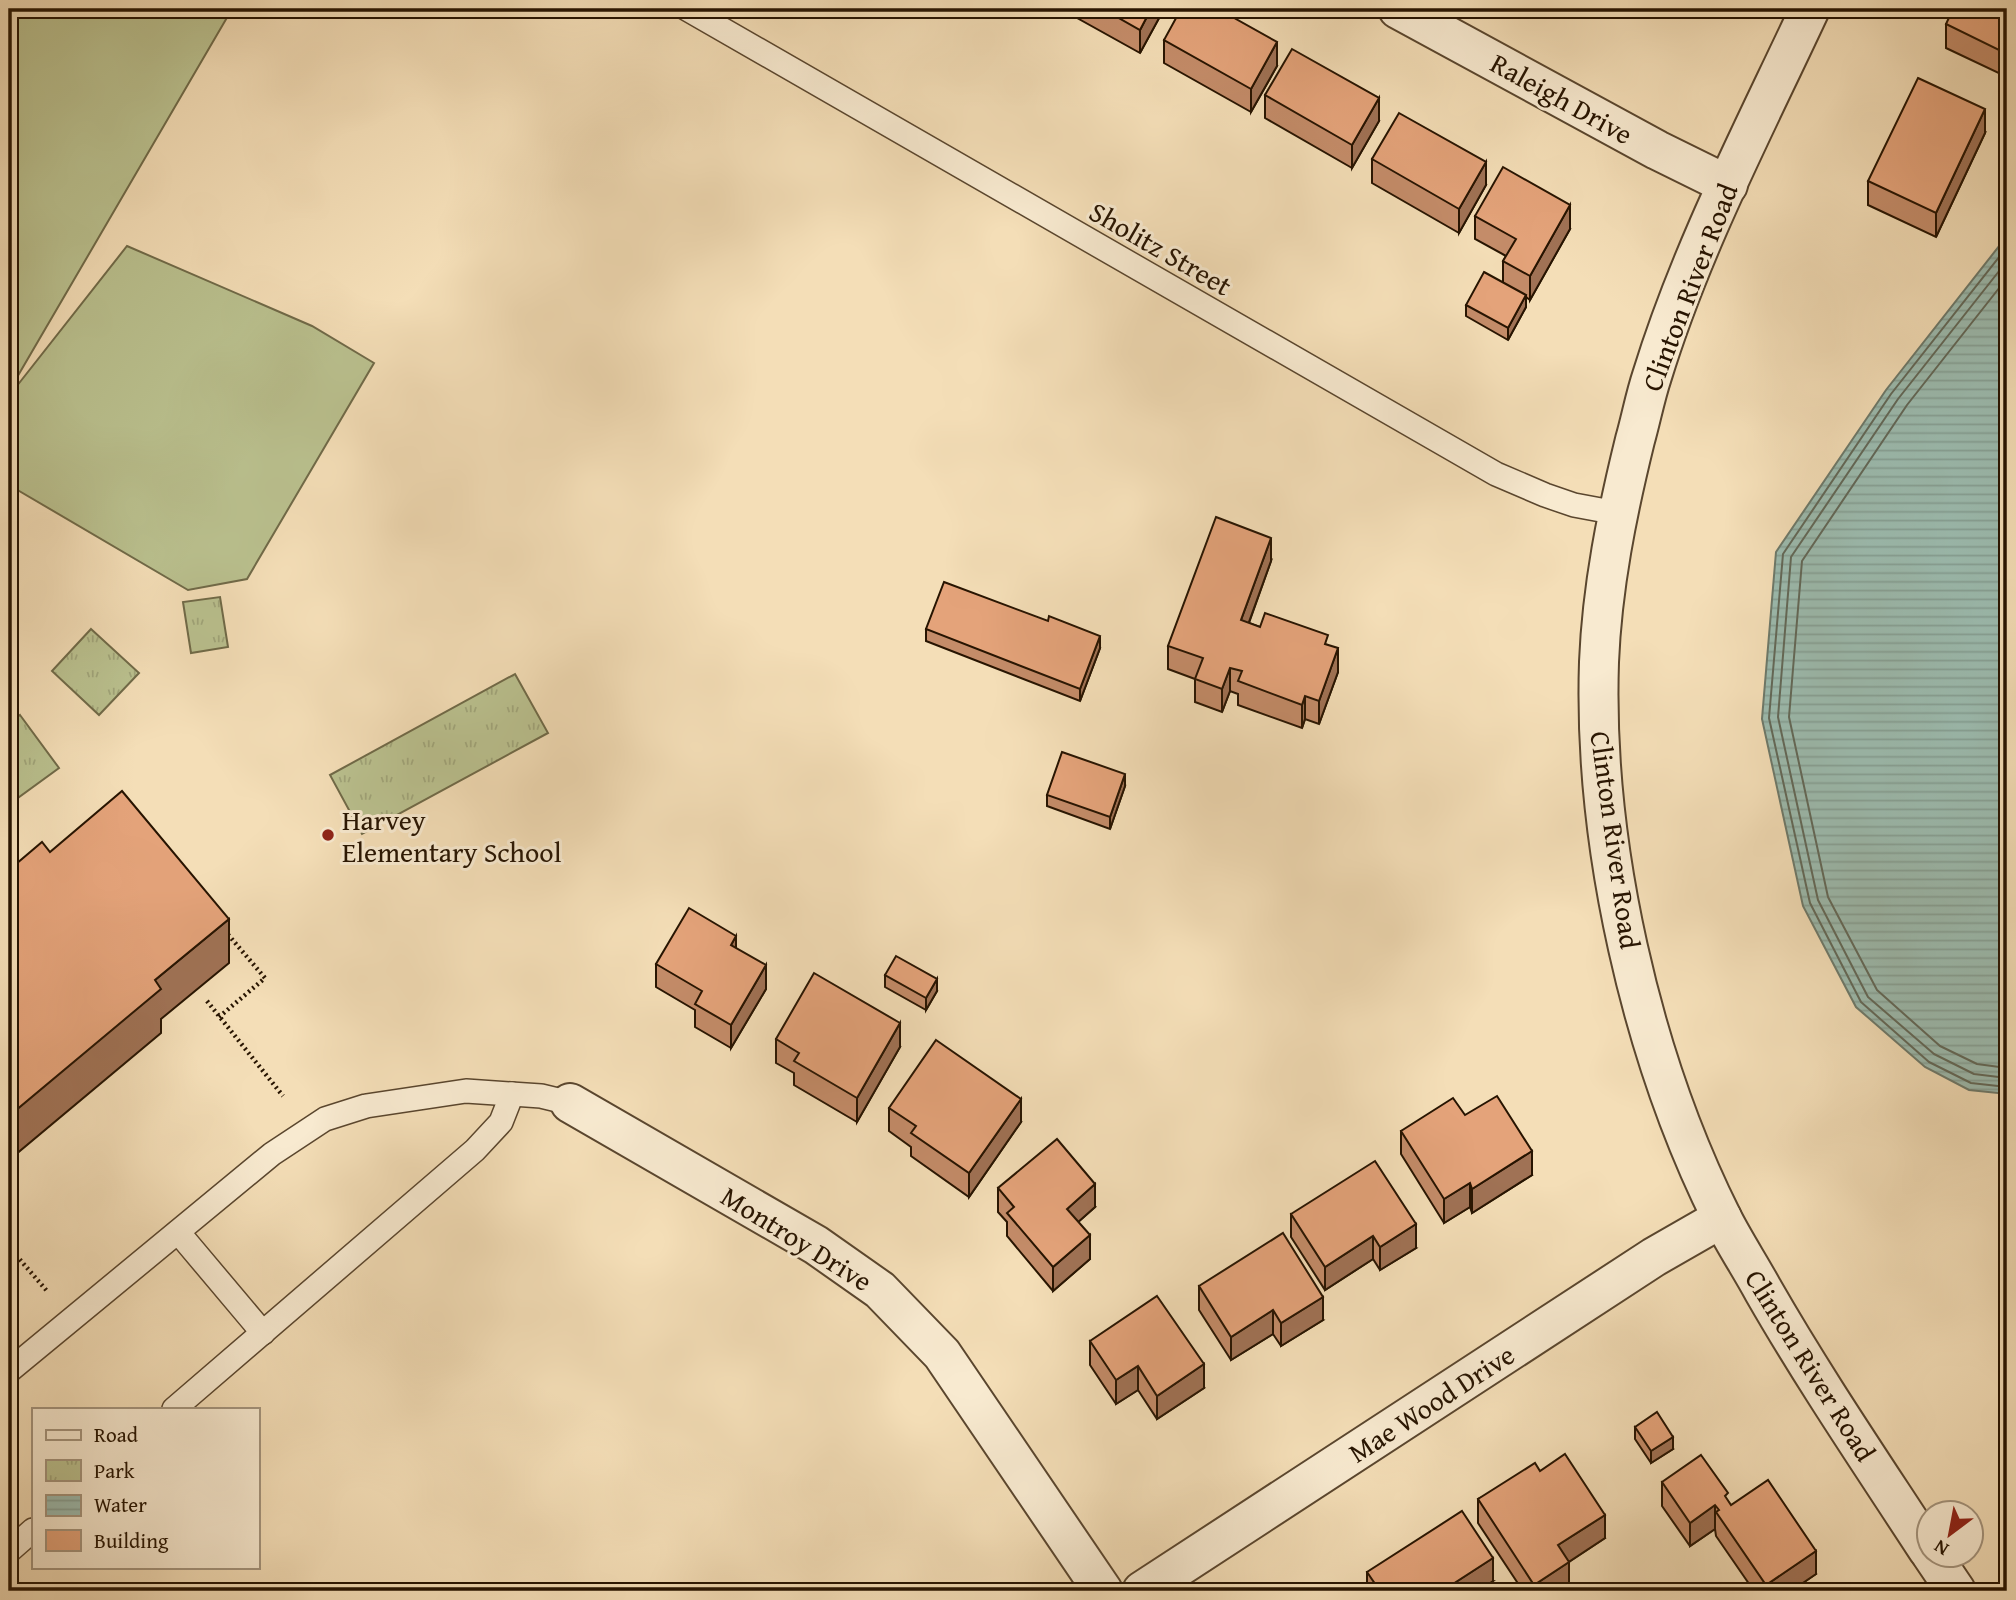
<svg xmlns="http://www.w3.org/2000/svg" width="2016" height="1600" font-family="'Gentium Book Plus',serif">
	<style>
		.park { fill: url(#park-tufts); stroke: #706a48; stroke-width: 2 }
		.pitch { fill: #bac18f; stroke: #706a48; stroke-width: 2 }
		.water { fill: url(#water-rules); stroke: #6d796a; stroke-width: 2 }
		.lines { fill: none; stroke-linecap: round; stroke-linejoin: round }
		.shore { stroke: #626858; stroke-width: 2 }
		.service-casing { stroke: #5a462e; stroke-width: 26 }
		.minor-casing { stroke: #5a462e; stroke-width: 42 }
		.tertiary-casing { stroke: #5a462e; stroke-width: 42 }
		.path { stroke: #271401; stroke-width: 4.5; stroke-dasharray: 2 3.5; stroke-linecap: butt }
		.service { stroke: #f8ead0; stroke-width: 23 }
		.minor { stroke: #f8ead0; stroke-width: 38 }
		.tertiary { stroke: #f8ead0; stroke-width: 38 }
		.wall { fill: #c48c69; stroke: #271401; stroke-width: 2 }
		.shaded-wall { fill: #a07255; stroke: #271401; stroke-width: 2 }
		.building { fill: #e4a37a; stroke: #271401; stroke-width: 2 }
		.poi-dot { fill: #8f2418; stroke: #f8ead0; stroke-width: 2.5 }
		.labels { text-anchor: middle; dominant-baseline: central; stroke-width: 6; stroke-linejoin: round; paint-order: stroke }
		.street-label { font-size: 28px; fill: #271401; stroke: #f8ead0 }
		.poi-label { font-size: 28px; fill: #271401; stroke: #f8ead0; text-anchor: start }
	</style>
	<defs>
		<pattern id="park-tufts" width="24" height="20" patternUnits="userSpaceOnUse" patternTransform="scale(1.75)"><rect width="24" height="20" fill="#bac18f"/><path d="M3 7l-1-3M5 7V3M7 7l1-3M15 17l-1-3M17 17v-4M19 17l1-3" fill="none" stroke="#a0a57a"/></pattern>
		<pattern id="water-rules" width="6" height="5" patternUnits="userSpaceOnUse" patternTransform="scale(1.75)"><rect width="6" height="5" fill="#9cbcb0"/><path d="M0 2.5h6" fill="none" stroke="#86a196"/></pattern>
	</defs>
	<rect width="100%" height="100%" fill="#f4deb7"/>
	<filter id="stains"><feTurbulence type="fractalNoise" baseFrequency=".00286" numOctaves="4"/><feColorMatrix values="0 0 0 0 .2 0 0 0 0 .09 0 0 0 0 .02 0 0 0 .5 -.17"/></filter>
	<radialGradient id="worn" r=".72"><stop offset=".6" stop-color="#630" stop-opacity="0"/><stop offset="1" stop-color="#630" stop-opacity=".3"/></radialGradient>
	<g class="park">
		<path d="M 220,597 L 228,647 L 191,653 L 183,602 Z"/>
		<path d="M 91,629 L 139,673 L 99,715 L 52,671 Z"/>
		<path d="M 515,674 L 548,733 L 362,834 L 330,775 Z"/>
		<path d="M 20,715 L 59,768 L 15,800 L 9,791 L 9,723 Z"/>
	</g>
	<g class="pitch">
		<path d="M 9,9 L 232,9 L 9,391 Z"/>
		<path d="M 127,246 L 312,326 L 374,363 L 247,579 L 188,590 L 9,485 L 9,396 Z"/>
	</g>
	<path class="water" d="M 2007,236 L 2007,1094 L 1969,1090 L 1925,1067 L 1856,1007 L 1803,906 L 1762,719 L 1776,552 L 1886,390 Z"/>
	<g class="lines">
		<g class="shore">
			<path d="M 2007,247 L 1891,394 L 1783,554 L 1769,718 L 1810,903 L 1861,1002 L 1929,1062 L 1971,1083 L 2007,1087"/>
			<path d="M 2007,261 L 1898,399 L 1791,557 L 1778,717 L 1818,900 L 1868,997 L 1934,1054 L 1974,1074 L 2007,1078"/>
			<path d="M 2007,278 L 1907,405 L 1802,561 L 1789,717 L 1828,897 L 1877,990 L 1940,1046 L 1977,1064 L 2007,1068"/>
		</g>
		<defs>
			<g id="service">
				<path d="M 687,9 L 1496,474 L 1545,495 L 1574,505 L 1617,513"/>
				<path d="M 178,1232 L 263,1333"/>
				<path d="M 9,1371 L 272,1154 L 325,1119 L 366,1106 L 466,1091 L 541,1096 L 570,1103"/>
				<path d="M 174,1409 L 475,1150 L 501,1122 L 512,1094"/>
				<path d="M 9,1551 L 33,1530"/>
			</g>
			<g id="minor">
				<path d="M 1398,9 L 1657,150 L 1728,185"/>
				<path d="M 570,1103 L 816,1245 L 880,1290 L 942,1354 L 1103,1591"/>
				<path d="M 1142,1591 L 1654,1257 L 1722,1218"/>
			</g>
			<g id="tertiary">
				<path d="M 1810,9 C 1754,129 1691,249 1652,376 C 1645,397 1641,419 1635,440 C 1617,513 1602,587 1599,662 C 1593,843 1641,1056 1722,1218 C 1734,1242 1750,1266 1763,1290 C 1814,1379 1872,1464 1928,1550"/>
				<path d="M 1931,1554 L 1956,1591"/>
			</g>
		</defs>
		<use href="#service" class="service-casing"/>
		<use href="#minor" class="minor-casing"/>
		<use href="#tertiary" class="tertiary-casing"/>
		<g class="path">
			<path d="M 207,1001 L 283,1096"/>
			<path d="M 219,1017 L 265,978 L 225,931"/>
			<path d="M 9,1247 L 47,1291"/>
		</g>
		<use href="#service" class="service"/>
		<use href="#minor" class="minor"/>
		<use href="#tertiary" class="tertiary"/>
	</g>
	<g class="wall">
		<path d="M 1061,9 L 1164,9 L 1140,53 Z"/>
		<path d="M 2007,9 L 2007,77 L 1946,48 L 1946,24 Z"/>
		<path d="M 1164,40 L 1277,66 L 1251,112 L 1164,63 Z"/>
		<path d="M 1265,95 L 1379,121 L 1352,168 L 1265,118 Z"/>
		<path d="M 1985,133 L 1936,237 L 1868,205 L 1868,181 Z"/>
		<path d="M 1372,159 L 1486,185 L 1459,233 L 1372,183 Z"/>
		<path d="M 1475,216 L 1570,229 L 1530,300 L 1526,297 L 1526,307 L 1508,340 L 1466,316 L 1466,305 L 1503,282 L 1503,261 L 1506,256 L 1475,239 Z"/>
		<path d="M 1271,561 L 1249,623 L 1260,627 L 1328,645 L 1338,672 L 1319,724 L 1305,719 L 1302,728 L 1238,705 L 1238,694 L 1230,691 L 1222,712 L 1195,702 L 1195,679 L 1168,669 L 1168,646 Z"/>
		<path d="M 926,629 L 1100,648 L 1080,701 L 926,641 Z"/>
		<path d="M 1125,786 L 1110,829 L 1047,806 L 1047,795 Z"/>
		<path d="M 736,948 L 766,989 L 731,1048 L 695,1027 L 695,1010 L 656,987 L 656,964 Z"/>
		<path d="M 885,975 L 937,991 L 926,1010 L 885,987 Z"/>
		<path d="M 776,1039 L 900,1047 L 857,1122 L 794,1085 L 794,1073 L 776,1063 Z"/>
		<path d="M 889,1108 L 1021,1122 L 969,1197 L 911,1156 L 911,1147 L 889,1131 Z"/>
		<path d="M 1465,1115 L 1532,1175 L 1472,1213 L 1470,1207 L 1444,1223 L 1401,1154 L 1401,1131 Z"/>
		<path d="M 998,1188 L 1095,1207 L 1078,1222 L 1090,1259 L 1053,1291 L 1007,1236 L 1007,1222 L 998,1212 Z"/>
		<path d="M 1291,1214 L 1416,1248 L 1380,1270 L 1373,1259 L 1325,1290 L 1291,1237 Z"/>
		<path d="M 1199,1286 L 1323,1320 L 1281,1346 L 1273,1334 L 1231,1360 L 1199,1310 Z"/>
		<path d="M 1090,1341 L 1204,1388 L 1157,1419 L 1138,1390 L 1116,1404 L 1090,1365 Z"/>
		<path d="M 1635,1427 L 1673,1449 L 1651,1463 L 1635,1439 Z"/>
		<path d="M 1540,1471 L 1605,1538 L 1569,1562 L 1569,1586 L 1561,1591 L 1523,1591 L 1478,1523 L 1478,1499 Z"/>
		<path d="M 1662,1482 L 1728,1502 L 1731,1505 L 1816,1574 L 1791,1591 L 1754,1591 L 1716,1536 L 1715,1529 L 1690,1546 L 1662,1506 Z"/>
		<path d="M 1367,1572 L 1493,1581 L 1478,1591 L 1367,1591 Z"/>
	</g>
	<g class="shaded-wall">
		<path d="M 1151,9 L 1164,9 L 1140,53 L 1140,30 Z"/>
		<path d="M 1277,42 L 1277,66 L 1251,112 L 1251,89 Z"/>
		<path d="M 1379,98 L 1379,121 L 1352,168 L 1352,145 Z"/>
		<path d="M 1985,109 L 1985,133 L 1936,237 L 1936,213 Z"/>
		<path d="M 1486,162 L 1486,185 L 1459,233 L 1459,209 Z"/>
		<path d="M 1570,205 L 1570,229 L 1530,300 L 1530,276 Z"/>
		<path d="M 1526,295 L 1526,307 L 1508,340 L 1508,328 Z"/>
		<path d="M 1271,538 L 1271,561 L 1241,644 L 1241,620 Z"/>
		<path d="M 1100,636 L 1100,648 L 1080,701 L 1080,689 Z"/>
		<path d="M 1338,648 L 1338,672 L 1319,724 L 1319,701 Z"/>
		<path d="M 1230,668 L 1230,691 L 1222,712 L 1222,689 Z"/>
		<path d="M 1305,696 L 1305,719 L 1302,728 L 1302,705 Z"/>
		<path d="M 1125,774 L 1125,786 L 1110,829 L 1110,817 Z"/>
		<path d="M 229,919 L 229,963 L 161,1019 L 161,1033 L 9,1160 L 9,1116 L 155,980 Z"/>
		<path d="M 736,936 L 736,960 L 731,945 Z"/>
		<path d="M 766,965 L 766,989 L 731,1048 L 731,1025 Z"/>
		<path d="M 937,979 L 937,991 L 926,1010 L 926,998 Z"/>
		<path d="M 900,1023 L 900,1047 L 857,1122 L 857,1098 Z"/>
		<path d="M 1021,1099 L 1021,1122 L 969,1197 L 969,1173 Z"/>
		<path d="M 1532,1151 L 1532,1175 L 1472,1213 L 1472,1189 Z"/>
		<path d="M 1470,1183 L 1470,1207 L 1444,1223 L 1444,1199 Z"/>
		<path d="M 1095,1184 L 1095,1207 L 1067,1232 L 1067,1209 Z"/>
		<path d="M 1416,1224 L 1416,1248 L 1380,1270 L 1380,1247 Z"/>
		<path d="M 1090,1235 L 1090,1259 L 1053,1291 L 1053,1267 Z"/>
		<path d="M 1373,1236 L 1373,1259 L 1325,1290 L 1325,1267 Z"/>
		<path d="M 1323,1297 L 1323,1320 L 1281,1346 L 1281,1323 Z"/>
		<path d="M 1273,1310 L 1273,1334 L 1231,1360 L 1231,1337 Z"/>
		<path d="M 1204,1364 L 1204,1388 L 1157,1419 L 1157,1396 Z"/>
		<path d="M 1138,1366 L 1138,1390 L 1116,1404 L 1116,1380 Z"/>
		<path d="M 1673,1437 L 1673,1449 L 1651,1463 L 1651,1451 Z"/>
		<path d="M 1715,1505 L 1715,1529 L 1690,1546 L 1690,1523 Z"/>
		<path d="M 1605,1515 L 1605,1538 L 1558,1569 L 1558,1545 Z"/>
		<path d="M 1816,1551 L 1816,1574 L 1791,1591 L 1766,1591 L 1766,1585 Z"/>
		<path d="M 1493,1558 L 1493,1581 L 1478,1591 L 1442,1591 Z"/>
		<path d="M 1569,1562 L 1569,1586 L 1561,1591 L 1534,1591 L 1534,1585 Z"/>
	</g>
	<g class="building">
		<path d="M 1103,9 L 1151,9 L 1140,30 Z"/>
		<path d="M 1181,9 L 1218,9 L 1277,42 L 1251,89 L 1164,40 Z"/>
		<path d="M 1953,9 L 2007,9 L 2007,54 L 1946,24 Z"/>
		<path d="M 1292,49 L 1379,98 L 1352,145 L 1265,95 Z"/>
		<path d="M 1918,78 L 1985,109 L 1936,213 L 1868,181 Z"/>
		<path d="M 1399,113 L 1486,162 L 1459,209 L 1372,159 Z"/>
		<path d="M 1503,167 L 1570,205 L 1530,276 L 1503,261 L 1516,239 L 1475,216 Z"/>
		<path d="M 1484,272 L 1526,295 L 1508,328 L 1466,305 Z"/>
		<path d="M 1216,517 L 1271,538 L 1241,620 L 1260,627 L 1265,613 L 1328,635 L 1325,644 L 1338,648 L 1319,701 L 1305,696 L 1302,705 L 1238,681 L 1242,671 L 1230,668 L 1222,689 L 1195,679 L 1203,658 L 1168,646 Z"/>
		<path d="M 944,582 L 1048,621 L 1049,616 L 1100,636 L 1080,689 L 926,629 Z"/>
		<path d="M 1062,752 L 1125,774 L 1110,817 L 1047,795 Z"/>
		<path d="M 122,791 L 229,919 L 155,980 L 161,989 L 9,1116 L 9,870 L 42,842 L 50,852 Z"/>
		<path d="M 689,908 L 736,936 L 731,945 L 766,965 L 731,1025 L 695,1004 L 702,991 L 656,964 Z"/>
		<path d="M 896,956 L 937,979 L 926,998 L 885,975 Z"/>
		<path d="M 814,973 L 900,1023 L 857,1098 L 794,1061 L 799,1053 L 776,1039 Z"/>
		<path d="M 936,1040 L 1021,1099 L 969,1173 L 911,1133 L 916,1126 L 889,1108 Z"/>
		<path d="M 1497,1096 L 1532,1151 L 1472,1189 L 1470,1183 L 1444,1199 L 1401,1131 L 1453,1098 L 1465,1115 Z"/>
		<path d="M 1057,1139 L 1095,1184 L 1067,1209 L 1090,1235 L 1053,1267 L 1007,1213 L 1014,1207 L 998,1188 Z"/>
		<path d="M 1375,1161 L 1416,1224 L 1380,1247 L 1373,1236 L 1325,1267 L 1291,1214 Z"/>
		<path d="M 1283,1233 L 1323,1297 L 1281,1323 L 1273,1310 L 1231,1337 L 1199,1286 Z"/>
		<path d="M 1157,1296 L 1204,1364 L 1157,1396 L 1138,1366 L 1116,1380 L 1090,1341 Z"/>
		<path d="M 1657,1412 L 1673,1437 L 1651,1451 L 1635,1427 Z"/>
		<path d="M 1565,1454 L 1605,1515 L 1558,1545 L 1569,1562 L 1534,1585 L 1478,1499 L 1535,1463 L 1540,1471 Z"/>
		<path d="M 1701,1455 L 1728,1493 L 1725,1496 L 1731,1505 L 1768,1480 L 1816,1551 L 1766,1585 L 1716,1512 L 1719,1510 L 1715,1505 L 1690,1523 L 1662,1482 Z"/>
		<path d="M 1462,1511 L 1493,1558 L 1442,1591 L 1380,1591 L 1367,1572 Z"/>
	</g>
	<circle class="poi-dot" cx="328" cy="835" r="7"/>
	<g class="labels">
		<g class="street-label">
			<text transform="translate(1562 98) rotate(29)">Raleigh Drive</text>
			<text transform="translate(1161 248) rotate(30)">Sholitz Street</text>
			<text transform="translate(1689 287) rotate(-69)">Clinton River Road</text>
			<text transform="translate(1616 840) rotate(82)">Clinton River Road</text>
			<text transform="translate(797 1238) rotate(32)">Montroy Drive</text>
			<text transform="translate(1811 1365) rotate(58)">Clinton River Road</text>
			<text transform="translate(1431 1403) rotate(-33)">Mae Wood Drive</text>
		</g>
		<g class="poi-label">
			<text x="342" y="819">Harvey<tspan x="342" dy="32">Elementary School</tspan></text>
		</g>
	</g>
	<rect width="2016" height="1600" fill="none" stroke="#f4deb7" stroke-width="35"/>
	<rect x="10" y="10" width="1995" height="1579" fill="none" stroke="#271401" stroke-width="3.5"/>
	<rect x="18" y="18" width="1981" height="1565" fill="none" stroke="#271401" stroke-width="2"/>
	<rect x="32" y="1408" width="228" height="161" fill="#f8ead0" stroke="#a4947d" stroke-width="2"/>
	<rect x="46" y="1430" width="35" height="10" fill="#f8ead0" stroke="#a4947d" stroke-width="2"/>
	<text x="94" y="1442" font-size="21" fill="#271401">Road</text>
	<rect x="46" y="1460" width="35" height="21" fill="url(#park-tufts)" stroke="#a4947d" stroke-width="2"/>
	<text x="94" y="1478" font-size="21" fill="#271401">Park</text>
	<rect x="46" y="1495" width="35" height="21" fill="url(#water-rules)" stroke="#a4947d" stroke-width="2"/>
	<text x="94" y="1512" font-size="21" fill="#271401">Water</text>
	<rect x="46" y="1530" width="35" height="21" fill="#e4a37a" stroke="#a4947d" stroke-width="2"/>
	<text x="94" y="1548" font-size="21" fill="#271401">Building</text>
	<g transform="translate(1950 1534) rotate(212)"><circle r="33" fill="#f8ead0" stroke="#a4947d" stroke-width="2"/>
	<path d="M0-5L12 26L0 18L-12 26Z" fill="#8f2418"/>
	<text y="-10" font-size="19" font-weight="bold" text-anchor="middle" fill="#271401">N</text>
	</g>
	<rect width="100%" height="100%" filter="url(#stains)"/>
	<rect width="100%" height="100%" fill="url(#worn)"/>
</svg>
